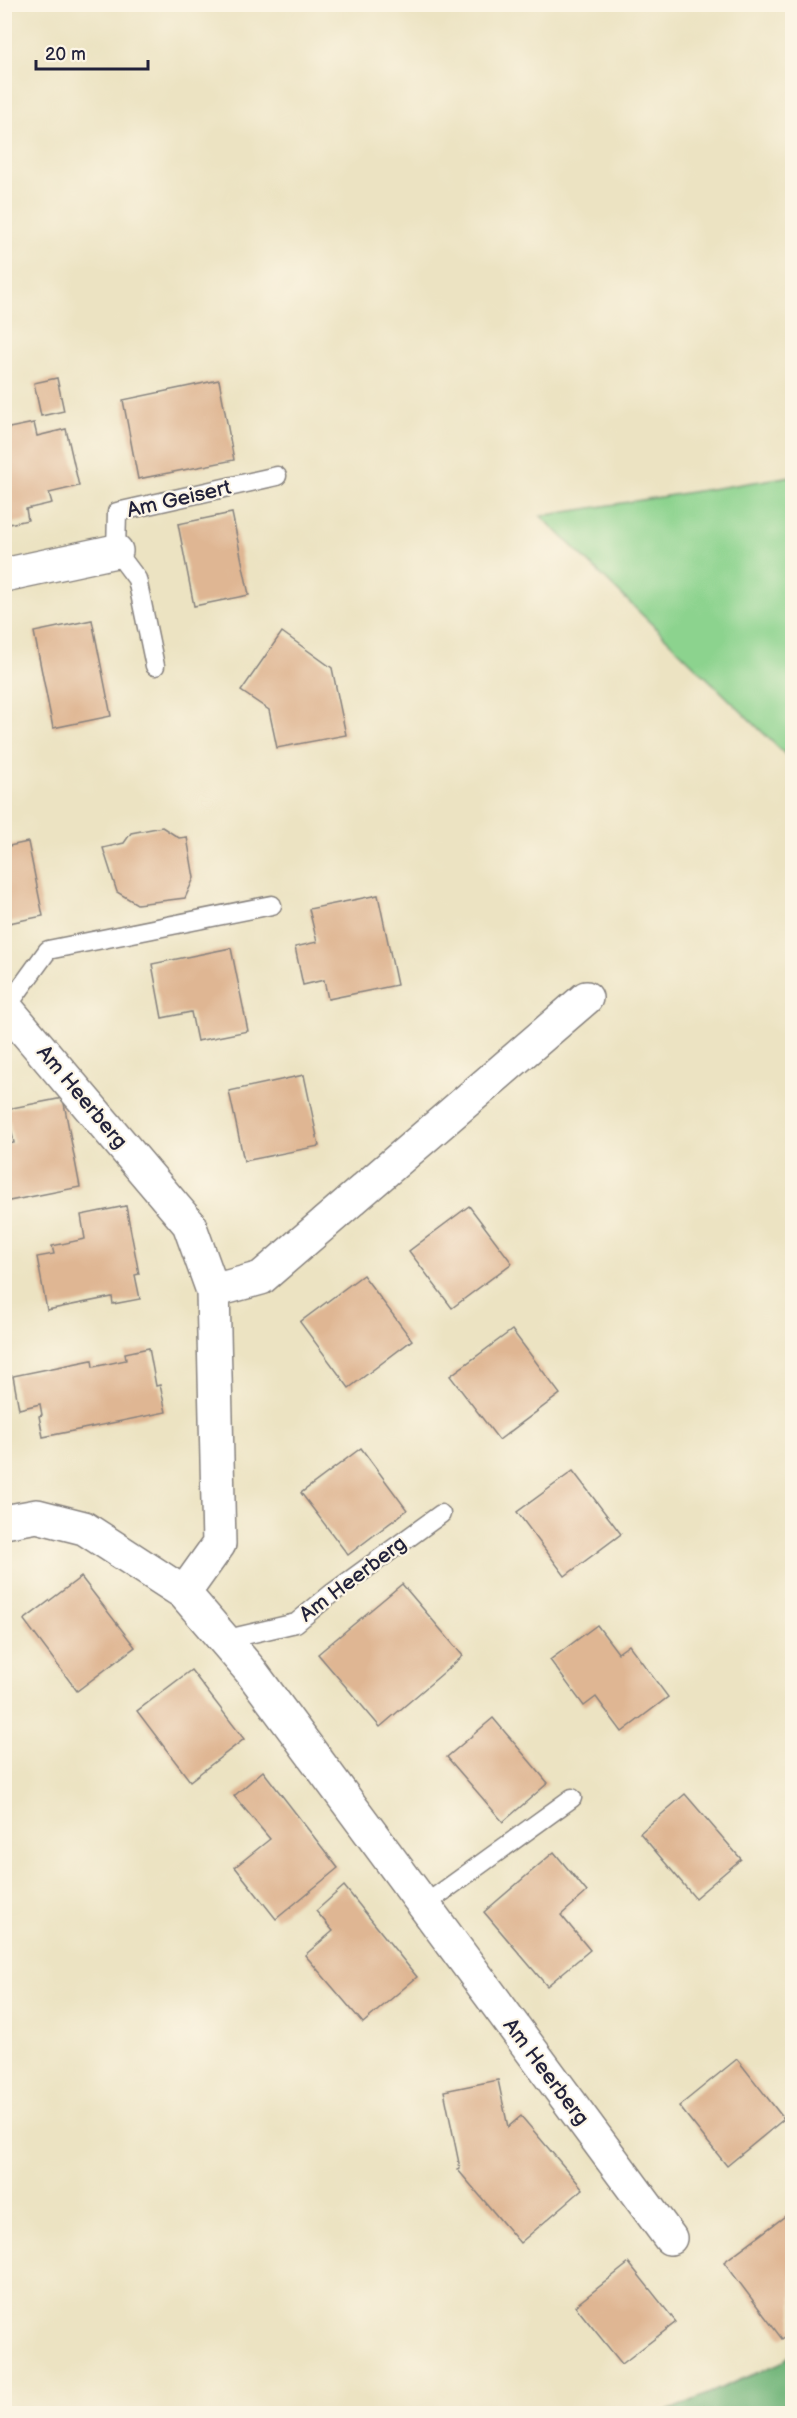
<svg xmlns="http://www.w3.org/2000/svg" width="797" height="2418" font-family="'Balsamiq Sans',sans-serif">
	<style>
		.green { fill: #8cd38e; stroke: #577a64; stroke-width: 1.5 }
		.forest { fill: #71b579; stroke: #4a6c5a; stroke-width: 1.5 }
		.building { fill: #dfb693 }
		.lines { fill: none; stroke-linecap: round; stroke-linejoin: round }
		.lane-casing { stroke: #87827e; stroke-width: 21 }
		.street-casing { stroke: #87827e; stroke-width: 36 }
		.lane { stroke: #fff; stroke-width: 18 }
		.street { stroke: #fff; stroke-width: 33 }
		.labels { text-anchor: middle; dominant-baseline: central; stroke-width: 4.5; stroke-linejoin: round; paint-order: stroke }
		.street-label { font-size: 21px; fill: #22223b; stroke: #fcf5e5 }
	</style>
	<rect width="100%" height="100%" fill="#fcf5e5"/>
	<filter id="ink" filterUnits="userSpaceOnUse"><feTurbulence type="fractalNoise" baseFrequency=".0167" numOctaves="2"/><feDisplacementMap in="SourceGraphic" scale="12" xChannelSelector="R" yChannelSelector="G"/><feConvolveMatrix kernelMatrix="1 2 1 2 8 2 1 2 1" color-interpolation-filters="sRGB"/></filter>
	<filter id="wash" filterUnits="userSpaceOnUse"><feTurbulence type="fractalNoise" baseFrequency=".008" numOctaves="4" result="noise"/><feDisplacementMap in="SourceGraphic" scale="24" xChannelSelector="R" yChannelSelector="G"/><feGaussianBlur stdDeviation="1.35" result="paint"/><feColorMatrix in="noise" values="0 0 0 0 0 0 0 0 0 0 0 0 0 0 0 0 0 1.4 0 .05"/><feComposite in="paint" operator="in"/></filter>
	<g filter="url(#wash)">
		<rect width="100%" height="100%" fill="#ece3c2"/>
		<path class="green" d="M 792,476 L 792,761 L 541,516 Z"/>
		<path class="forest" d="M 792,2354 L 792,2413 L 663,2413 L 780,2363 Z"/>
		<g id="blocks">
			<g class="building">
				<path d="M 57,378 L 64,411 L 41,416 L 34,383 Z"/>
				<path d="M 219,380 L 234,460 L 138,479 L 123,400 Z"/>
				<path d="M 34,423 L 37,436 L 66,429 L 79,486 L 49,493 L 52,503 L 26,509 L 28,520 L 4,525 L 4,429 Z"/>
				<path d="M 232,513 L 249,595 L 194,606 L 178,524 Z"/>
				<path d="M 92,620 L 111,716 L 53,728 L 34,632 Z"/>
				<path d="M 282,632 L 332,668 L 346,735 L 277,748 L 269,710 L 241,691 Z"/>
				<path d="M 162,827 L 179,838 L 187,837 L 194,878 L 185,898 L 137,904 L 117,892 L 103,848 L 124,843 L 131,833 Z"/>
				<path d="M 28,842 L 43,916 L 4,924 L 4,847 Z"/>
				<path d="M 378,895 L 397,985 L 328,999 L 324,980 L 303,985 L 295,947 L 317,942 L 309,909 Z"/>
				<path d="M 231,948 L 248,1031 L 197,1041 L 191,1012 L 162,1018 L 152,964 Z"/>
				<path d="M 304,1075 L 319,1146 L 244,1161 L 229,1091 Z"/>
				<path d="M 63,1098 L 80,1187 L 4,1202 L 4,1145 L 14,1143 L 7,1109 Z"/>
				<path d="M 126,1206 L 139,1274 L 135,1275 L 140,1299 L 113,1304 L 112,1297 L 47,1310 L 37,1257 L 54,1254 L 52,1246 L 85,1239 L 81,1215 Z"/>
				<path d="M 469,1206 L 512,1263 L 452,1308 L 409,1251 Z"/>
				<path d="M 363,1275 L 412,1340 L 349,1388 L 300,1322 Z"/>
				<path d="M 512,1330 L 560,1394 L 499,1440 L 450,1376 Z"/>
				<path d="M 149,1348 L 156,1386 L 160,1385 L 166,1412 L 43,1437 L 39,1416 L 42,1415 L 40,1404 L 19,1409 L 13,1376 L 92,1360 L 93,1367 L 126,1360 L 125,1353 Z"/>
				<path d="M 361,1448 L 407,1510 L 348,1555 L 301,1493 Z"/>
				<path d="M 573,1471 L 621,1534 L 565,1576 L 517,1512 Z"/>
				<path d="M 81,1577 L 135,1647 L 77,1691 L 24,1620 Z"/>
				<path d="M 402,1584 L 463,1656 L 380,1727 L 318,1654 Z"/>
				<path d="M 597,1625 L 618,1653 L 629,1645 L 668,1697 L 622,1732 L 596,1697 L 584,1706 L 550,1660 Z"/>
				<path d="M 191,1670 L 244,1739 L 190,1781 L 137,1711 Z"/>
				<path d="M 493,1718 L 548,1783 L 503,1822 L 447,1757 Z"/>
				<path d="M 263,1771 L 338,1868 L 276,1919 L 235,1867 L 270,1839 L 234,1796 Z"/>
				<path d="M 685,1794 L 741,1859 L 695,1898 L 640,1833 Z"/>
				<path d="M 554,1852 L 587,1892 L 561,1915 L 590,1950 L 547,1986 L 484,1912 Z"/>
				<path d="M 344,1886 L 417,1977 L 363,2023 L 305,1955 L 333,1931 L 316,1911 Z"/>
				<path d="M 737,2059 L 784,2119 L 727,2166 L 679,2106 Z"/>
				<path d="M 498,2080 L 508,2127 L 521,2116 L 583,2189 L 520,2243 L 458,2170 L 460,2168 L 444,2091 Z"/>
				<path d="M 792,2211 L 792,2331 L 782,2339 L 724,2262 Z"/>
				<path d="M 629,2263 L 676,2322 L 622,2364 L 575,2306 Z"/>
			</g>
		</g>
	</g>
	<g filter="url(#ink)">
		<use href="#blocks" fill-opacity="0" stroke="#87827e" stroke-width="1.5"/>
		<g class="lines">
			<defs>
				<g id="lane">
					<path d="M 155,666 L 137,579 L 116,551 L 117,512 L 277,476"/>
					<path d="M 6,1008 L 48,950 L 272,905"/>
					<path d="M 223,1640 L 296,1623 L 331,1594 L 441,1514"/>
					<path d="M 423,1906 L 572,1798"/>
				</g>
				<g id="street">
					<path d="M 4,575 L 116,551"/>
					<path d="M 6,1008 L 189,1224 L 213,1291 L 219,1544 L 184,1593"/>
					<path d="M 213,1291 L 261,1278 L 586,998"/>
					<path d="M 4,1522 L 37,1516 L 84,1528 L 184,1593 L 250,1670 L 670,2238"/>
				</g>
			</defs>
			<use href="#lane" class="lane-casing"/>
			<use href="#street" class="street-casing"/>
			<use href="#lane" class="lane"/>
			<use href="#street" class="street"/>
		</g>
	</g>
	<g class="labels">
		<g class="street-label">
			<text transform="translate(179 499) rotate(-13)">Am Geisert</text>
			<text transform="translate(82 1097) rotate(50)">Am Heerberg</text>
			<text transform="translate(353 1579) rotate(-37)">Am Heerberg</text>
			<text transform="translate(546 2072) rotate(53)">Am Heerberg</text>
		</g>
	</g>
	<rect width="797" height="2418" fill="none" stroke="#fcf5e5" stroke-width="24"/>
	<path d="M36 60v9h112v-9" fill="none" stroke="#22223b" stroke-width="3"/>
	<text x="45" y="60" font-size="18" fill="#22223b" stroke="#fcf5e5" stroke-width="4.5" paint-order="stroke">20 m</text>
</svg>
